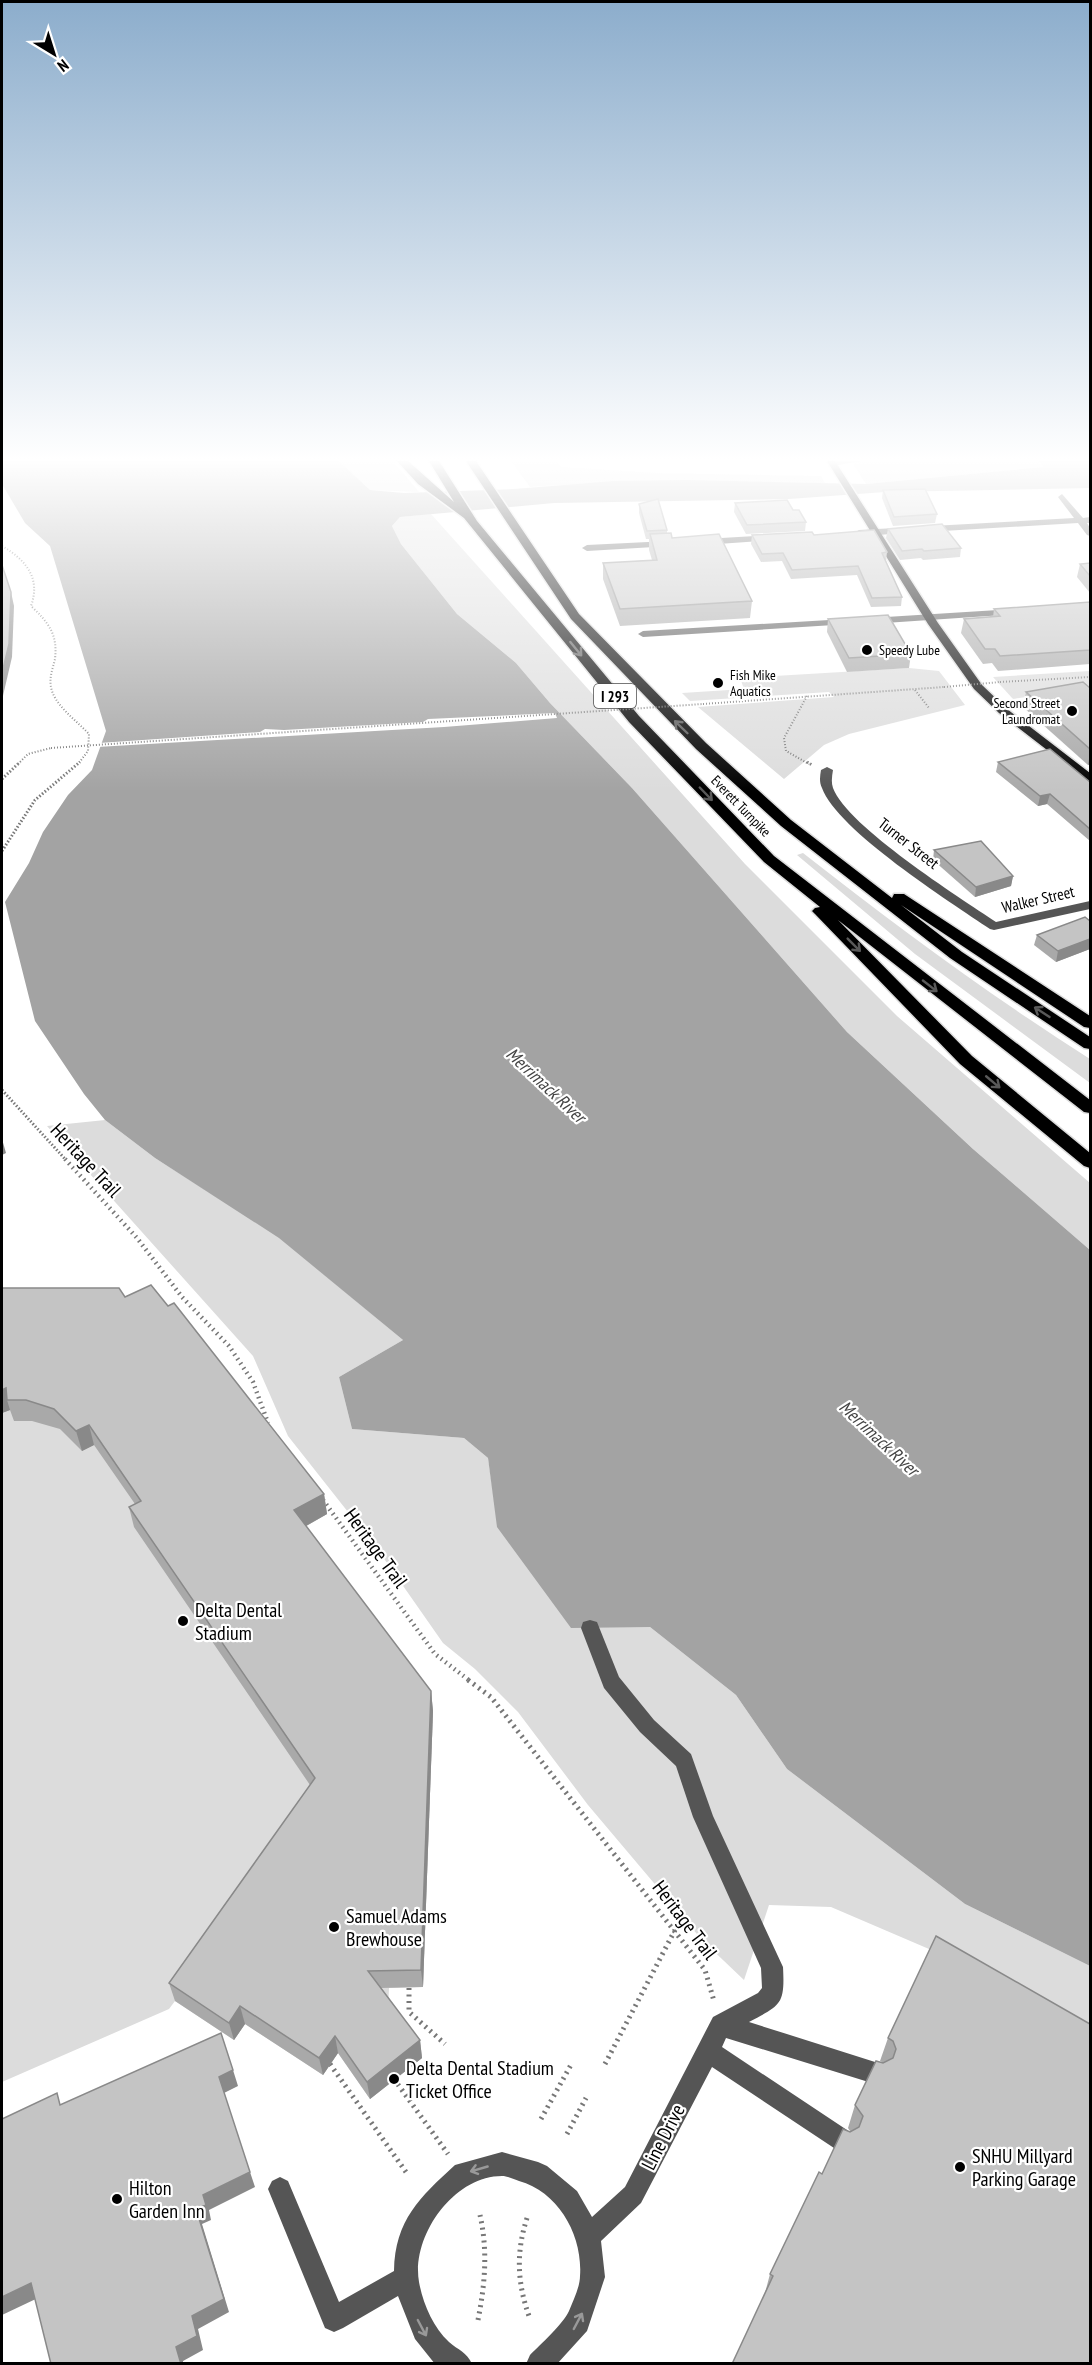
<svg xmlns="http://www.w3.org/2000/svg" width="1092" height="2365" font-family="'PT Sans Narrow',sans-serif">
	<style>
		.green { fill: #dcdcdc }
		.water { fill: #a3a3a3 }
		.pier { fill: #fff }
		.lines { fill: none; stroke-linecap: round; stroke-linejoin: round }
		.major-casing { stroke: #dbdbdb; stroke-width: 3 }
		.highway-casing { stroke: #dbdbdb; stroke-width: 3 }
		.path-far3 { stroke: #777; stroke-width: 2; stroke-dasharray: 1 2; stroke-linecap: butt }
		.path-far2 { stroke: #777; stroke-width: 3; stroke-dasharray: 1.5 2; stroke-linecap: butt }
		.path-far1 { stroke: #777; stroke-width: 4.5; stroke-dasharray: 1.5 4; stroke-linecap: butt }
		.path { stroke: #777; stroke-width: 5; stroke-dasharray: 2 4.5; stroke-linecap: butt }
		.minor { fill: #555; fill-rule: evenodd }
		.major { fill: #000; fill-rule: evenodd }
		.highway { fill: #000; fill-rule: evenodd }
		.path-bridge { stroke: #777; stroke-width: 2; stroke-dasharray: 1 2; stroke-linecap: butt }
		.wall { fill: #a9a9a9 }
		.shaded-wall { fill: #898989 }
		.building { fill: #c4c4c4; stroke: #898989; stroke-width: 1.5 }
		.oneway { stroke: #595959 }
		.oneway2 { stroke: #999 }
		.poi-dot { fill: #000; stroke: #fff; stroke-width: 2 }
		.labels { text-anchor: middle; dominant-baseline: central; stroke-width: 4.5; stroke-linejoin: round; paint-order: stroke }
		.far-poi-label { font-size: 14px; fill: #000; stroke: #fff; text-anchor: start }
		.far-street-label { font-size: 14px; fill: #000; stroke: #fff }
		.shield { fill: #fff; stroke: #4c4c4c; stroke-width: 1.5 }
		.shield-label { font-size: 15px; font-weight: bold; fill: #000 }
		.street-label { font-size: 16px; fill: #000; stroke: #fff }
		.water-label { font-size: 18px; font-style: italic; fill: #444; stroke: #fff }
		.near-street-label { font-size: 20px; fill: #000; stroke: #fff }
		.near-poi-label { font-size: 20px; fill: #000; stroke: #fff; text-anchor: start }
	</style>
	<rect width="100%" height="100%" fill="#fff"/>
	<g class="green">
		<path d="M 339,461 L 393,461 L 419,492 L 370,490 Z"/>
		<path d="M 511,461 L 556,461 L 561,467 L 657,473 L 821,476 L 825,483 C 726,481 629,480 530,487 Z"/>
		<path d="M 851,461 L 1035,461 L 1041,462 L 1043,467 L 866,484 Z"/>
		<path d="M 431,514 L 745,864 L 897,1016 L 1090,1183 L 1090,1250 L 973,1149 L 847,1032 L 632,788 L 550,703 L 516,663 L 457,614 L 401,544 L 392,526 L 400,517 Z"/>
		<path d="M 909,668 L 939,671 L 965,705 L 849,734 L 824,745 L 784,779 L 698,707 L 834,697 L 829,692 L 690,701 L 682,693 L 744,689 L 740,678 Z"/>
		<path d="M 1090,671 L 1090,690 L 1079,689 L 1013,699 L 993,677 Z"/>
		<path d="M 803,853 C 896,926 991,996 1090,1059 L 1090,1083 L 915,954 L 797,855 Z"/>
		<path d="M 105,1120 L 155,1158 L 279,1237 L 403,1340 L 339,1377 L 352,1429 L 464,1438 L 488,1458 L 498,1527 L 650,1627 L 736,1695 L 787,1769 L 965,1904 L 1090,1966 L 1090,2030 L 943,1955 L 831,1907 L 769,1905 L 744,1980 L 702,1940 L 588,1805 L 518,1712 L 475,1669 L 443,1643 L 378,1550 L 288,1436 L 253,1356 L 47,1126 Z"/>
		<path d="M 2,1308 L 178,1324 L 327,1514 L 298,1531 L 433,1711 L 423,1987 L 389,1988 L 388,2011 L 422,2058 L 370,2099 L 338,2053 L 323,2075 L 245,2024 L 234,2040 L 175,2001 L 169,2009 L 2,2082 Z"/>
	</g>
	<path class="water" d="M 2,461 L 339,461 L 370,490 L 404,493 L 514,489 L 614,481 L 687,480 L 866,484 L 1043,467 L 1041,462 L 1035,461 L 1090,461 L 1090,488 L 885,492 L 789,499 L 554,503 L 400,517 L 392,526 L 401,544 L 457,614 L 516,663 L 550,703 L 632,788 L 847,1032 L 973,1149 L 1090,1250 L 1090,1966 L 965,1904 L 787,1769 L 736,1695 L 650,1627 L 571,1628 L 497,1527 L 488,1458 L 464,1438 L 352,1429 L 339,1377 L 403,1340 L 279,1238 L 155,1158 L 105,1120 L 84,1094 L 35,1021 L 5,902 L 29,863 L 43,832 L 68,795 L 92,770 L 106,731 L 50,546 L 25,523 L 2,484 Z"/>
	<path class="pier" d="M 555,713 L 557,718 L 444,727 L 97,747 L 99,743 L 260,732 L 265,729 L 284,730 L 423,722 L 428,719 Z"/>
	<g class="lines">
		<defs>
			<path id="major" d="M 827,461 L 835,461 L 938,623 L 982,685 L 1007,709 L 1090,773 L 1090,781 L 1086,780 L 999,713 L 974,689 L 928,624 Z"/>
			<g id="highway">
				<path d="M 397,461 L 408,461 L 454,502 L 429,461 L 439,461 L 477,521 L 639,716 L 774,856 L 1090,1100 L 1090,1113 L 1084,1112 L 838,920 L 972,1056 L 1090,1153 L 1090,1168 L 1084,1166 L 960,1064 L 815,914 L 812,911 L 815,908 L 820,907 L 764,862 L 629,722 L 464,518 L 418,484 Z"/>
				<path d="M 466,461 L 476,461 L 579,614 L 706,743 L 791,820 L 892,898 L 894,894 L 904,894 L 1090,1016 L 1090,1028 L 1084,1027 L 901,905 L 962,952 L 1090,1037 L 1090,1049 L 1084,1048 L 950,958 L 781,826 L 696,749 L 571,619 Z"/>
			</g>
		</defs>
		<use href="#major" class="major-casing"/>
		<use href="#highway" class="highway-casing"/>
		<g class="path-far3">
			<path d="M 2,546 C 26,560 41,578 31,606 C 48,622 58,634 55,659 C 53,668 49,677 51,687 C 54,705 77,721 89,734 L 88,751 L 78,764"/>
			<path d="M 1000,682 L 1090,677"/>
			<path d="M 915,690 L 929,708"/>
			<path d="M 807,696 L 784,738 L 786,751 L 809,764"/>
			<path d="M 703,704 L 944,687"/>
			<path d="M 18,764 L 28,754 L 51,748"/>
		</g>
		<g class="path-far2">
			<path d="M 807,762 L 812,765"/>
			<path d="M 2,779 L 20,762"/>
			<path d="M 2,851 L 35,800 L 80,762"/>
			<path d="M 2,1090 L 66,1160"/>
		</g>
		<g class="path-far1">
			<path d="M 65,1159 L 137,1238 L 182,1297 L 229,1346 L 253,1382 L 268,1423"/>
			<path d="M 323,1500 L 435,1654 L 470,1681"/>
		</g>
		<g class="path">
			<path d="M 468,1680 L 491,1697 L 705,1970 L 714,2001"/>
			<path d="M 409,1988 L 409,2012 L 445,2044"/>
			<path d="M 330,2064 L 406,2172"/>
			<path d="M 605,2064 L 675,1930"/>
			<path d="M 394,2079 L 448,2154"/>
			<path d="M 541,2119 L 572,2063"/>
			<path d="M 567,2134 L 586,2098"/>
			<path d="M 527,2218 C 516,2252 517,2282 529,2316"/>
			<path d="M 478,2320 C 485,2284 488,2251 480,2215"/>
		</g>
		<g class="minor">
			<path d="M 829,461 L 861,461 L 832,466 L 828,463 Z"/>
			<path d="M 1062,494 L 1083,518 L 1090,517 L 1090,523 L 1087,523 L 1090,528 L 1090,536 L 1087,535 L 1078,523 L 859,536 L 854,533 L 859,530 L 1074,518 L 1058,497 Z"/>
			<path d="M 772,535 L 775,536 L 775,540 L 704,545 L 699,542 L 704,539 Z"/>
			<path d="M 668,541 L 671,542 L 671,546 L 587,551 L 582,548 L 587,545 Z"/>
			<path d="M 1014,609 L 1018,610 L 1018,614 L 870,624 L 865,621 L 870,618 Z"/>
			<path d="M 846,619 L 850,620 L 850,624 L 643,637 L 638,634 L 643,631 Z"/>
			<path d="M 827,767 L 833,770 C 832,776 831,782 833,788 C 848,827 959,897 996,922 L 1090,901 L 1090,909 L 994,930 L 990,929 C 950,902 837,830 822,788 C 819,782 820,776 821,770 Z"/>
			<path d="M 590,1620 L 597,1622 L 619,1677 L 654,1720 L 691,1754 L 713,1816 L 783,1967 C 785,2005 781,2005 749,2022 L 875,2062 L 883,2065 L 886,2073 L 883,2081 L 875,2084 L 726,2038 L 722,2047 L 850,2132 L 854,2140 L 850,2148 L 842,2152 L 834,2148 L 712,2067 L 641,2203 L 601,2241 L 605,2277 L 587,2331 L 557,2364 L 526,2364 L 530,2355 C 541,2344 563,2324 569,2311 C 573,2301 580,2287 580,2276 C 583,2236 559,2192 519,2181 C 514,2179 507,2176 502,2176 C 453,2176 411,2237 419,2282 C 423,2304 433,2327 449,2342 C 458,2350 467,2352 472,2364 L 435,2364 L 415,2339 L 398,2296 L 343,2328 L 334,2332 L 325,2328 L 268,2189 L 272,2181 L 280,2177 L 288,2181 L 339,2302 L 394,2271 C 395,2220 420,2197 455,2165 L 502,2152 L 538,2162 L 547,2166 L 577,2191 L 592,2217 L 625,2187 L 713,2017 L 758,1993 L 762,1988 L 761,1968 L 693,1817 L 676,1766 L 640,1732 L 604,1688 L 581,1628 L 583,1622 Z"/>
		</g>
		<use href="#major" class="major"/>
		<use href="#highway" class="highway"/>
		<g class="path-bridge">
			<path d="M 944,687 L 1000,682"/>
			<path d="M 51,748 L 703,704"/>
		</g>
	</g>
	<g class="wall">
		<path d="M 883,490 L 937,514 L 935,523 L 893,526 L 882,498 Z"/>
		<path d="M 735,503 L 793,510 L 806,522 L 805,531 L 746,534 L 734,512 Z"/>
		<path d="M 639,504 L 667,530 L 667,533 L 672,538 L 752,601 L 750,618 L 620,626 L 603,579 L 603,563 L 652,560 L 649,550 L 649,539 L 646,539 L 639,513 Z"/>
		<path d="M 888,529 L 961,548 L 960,557 L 923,560 L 921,558 L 900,560 L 886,538 Z"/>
		<path d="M 752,535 L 814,535 L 887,552 L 886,561 L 902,597 L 901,606 L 871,607 L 857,575 L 791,579 L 782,561 L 761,562 L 751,544 Z"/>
		<path d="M 1090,563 L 1090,593 L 1077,577 L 1080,564 Z"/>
		<path d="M 1090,602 L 1090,664 L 998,671 L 992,663 L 983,664 L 961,633 L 964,619 L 993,617 L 994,609 Z"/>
		<path d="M 828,619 L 911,654 L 909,668 L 847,672 L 827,632 Z"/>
		<path d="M 1090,688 L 1090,764 L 1088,765 L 1023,707 L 1026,692 Z"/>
		<path d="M 998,762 L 1090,782 L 1090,841 L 1047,804 L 1038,806 L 996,772 Z"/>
		<path d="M 934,850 L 1013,876 L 1011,886 L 975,897 L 933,860 Z"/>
		<path d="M 1090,921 L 1090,949 L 1056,962 L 1034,945 L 1037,935 Z"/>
		<path d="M 2,1288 L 125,1297 L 168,1306 L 324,1494 L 327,1514 L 306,1526 L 431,1691 L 433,1711 L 423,1987 L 381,1988 L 420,2040 L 422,2058 L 370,2099 L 338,2053 L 323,2075 L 245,2024 L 234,2040 L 175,2001 L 169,1983 L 310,1785 L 134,1527 L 129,1507 L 135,1504 L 94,1445 L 82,1451 L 60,1429 L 32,1421 L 14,1421 L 10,1410 L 2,1413 Z"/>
		<path d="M 1090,2024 L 765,2293 L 770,2274 L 822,2174 L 850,2131 L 848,2128 L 855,2105 L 882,2062 L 880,2061 L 888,2038 Z"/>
	</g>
	<g class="shaded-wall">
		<path d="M 11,592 L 14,606 L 12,657 L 2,700 L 2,673 Z"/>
		<path d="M 1090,753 L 1090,764 L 1088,765 Z"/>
		<path d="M 1050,794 L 1047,804 L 1038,806 L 1040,796 Z"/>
		<path d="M 1013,876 L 1011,886 L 975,897 L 976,887 Z"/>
		<path d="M 1090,939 L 1090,949 L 1056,962 L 1058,951 Z"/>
		<path d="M 2,1139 L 6,1153 L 2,1155 Z"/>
		<path d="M 6,1388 L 7,1400 L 10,1410 L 2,1413 L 2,1390 Z"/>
		<path d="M 89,1425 L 94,1445 L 82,1451 L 76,1431 Z"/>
		<path d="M 324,1494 L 327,1514 L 297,1531 L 294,1510 Z"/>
		<path d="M 431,1691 L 433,1711 L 423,1987 L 421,1970 Z"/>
		<path d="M 240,2006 L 245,2024 L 234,2040 L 229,2023 Z"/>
		<path d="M 335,2036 L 338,2053 L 323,2075 L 319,2058 Z"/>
		<path d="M 420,2040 L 422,2058 L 370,2099 L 367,2082 Z"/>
		<path d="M 233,2070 L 238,2086 L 224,2093 L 219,2077 Z"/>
		<path d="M 250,2172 L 255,2187 L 209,2210 L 211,2220 L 202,2224 L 229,2312 L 198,2329 L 203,2350 L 183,2361 L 183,2364 L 181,2364 L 176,2347 L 192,2316 L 196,2209 L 203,2195 Z"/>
		<path d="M 31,2283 L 40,2297 L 2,2315 L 2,2297 Z"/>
	</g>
	<g class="building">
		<path d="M 925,489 L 937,514 L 894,517 L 883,490 Z"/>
		<path d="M 658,499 L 667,530 L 647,531 L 639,504 Z"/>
		<path d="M 787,500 L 793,510 L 799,510 L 806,522 L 747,525 L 735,503 Z"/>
		<path d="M 942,524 L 961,548 L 924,551 L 922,549 L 902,551 L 888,529 Z"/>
		<path d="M 874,530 L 887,552 L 882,553 L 902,597 L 872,598 L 858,566 L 792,570 L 783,553 L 762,554 L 752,535 L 812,532 L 814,535 Z"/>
		<path d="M 671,533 L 672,538 L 719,534 L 752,601 L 620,609 L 603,563 L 657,560 L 650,534 Z"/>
		<path d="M 1090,563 L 1090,576 L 1080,564 Z"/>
		<path d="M 2,565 L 11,592 L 9,644 L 2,673 Z"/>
		<path d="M 1090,602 L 1090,650 L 1000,656 L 995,649 L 985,649 L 964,619 L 1000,616 L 994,609 Z"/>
		<path d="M 888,615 L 911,654 L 849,658 L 828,619 Z"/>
		<path d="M 1083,682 L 1090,688 L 1090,749 L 1026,692 Z"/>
		<path d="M 1050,749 L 1090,782 L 1090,829 L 1050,794 L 1040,796 L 998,762 Z"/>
		<path d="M 981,841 L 1013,876 L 976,887 L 934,850 Z"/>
		<path d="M 1085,917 L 1090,921 L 1090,939 L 1058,951 L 1037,935 Z"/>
		<path d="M 151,1285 L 168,1306 L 174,1303 L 324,1494 L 294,1510 L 431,1691 L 421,1970 L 368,1971 L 420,2040 L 367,2082 L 335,2036 L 319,2058 L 240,2006 L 229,2023 L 169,1983 L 315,1778 L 129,1507 L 141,1501 L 89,1425 L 76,1431 L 54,1409 L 26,1400 L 7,1400 L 6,1388 L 2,1390 L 2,1288 L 119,1288 L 125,1297 Z"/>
		<path d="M 936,1936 L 1090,2024 L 1090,2364 L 732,2364 L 773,2276 L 770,2274 L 819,2172 L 822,2174 L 843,2129 L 850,2132 L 859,2127 L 863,2116 L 855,2105 L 876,2061 L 883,2063 L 893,2058 L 896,2049 L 893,2041 L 888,2038 Z"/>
		<path d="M 221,2033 L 233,2070 L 219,2077 L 250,2172 L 203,2195 L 206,2205 L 196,2209 L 224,2299 L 192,2316 L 197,2336 L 176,2347 L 181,2364 L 51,2364 L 31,2283 L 2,2297 L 2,2119 L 57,2093 L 60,2105 Z"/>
	</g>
	<defs><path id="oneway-shaft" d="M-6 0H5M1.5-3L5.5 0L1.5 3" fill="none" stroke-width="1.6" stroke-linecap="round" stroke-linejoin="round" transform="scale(1.5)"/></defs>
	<g class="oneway">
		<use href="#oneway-shaft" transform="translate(576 649) rotate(51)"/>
		<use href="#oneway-shaft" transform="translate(681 727) rotate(-136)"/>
		<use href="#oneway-shaft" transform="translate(706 794) rotate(46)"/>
		<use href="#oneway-shaft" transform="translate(854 945) rotate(45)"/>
		<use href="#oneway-shaft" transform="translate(930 986) rotate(38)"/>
		<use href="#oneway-shaft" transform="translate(1042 1012) rotate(-147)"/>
		<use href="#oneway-shaft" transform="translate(993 1082) rotate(40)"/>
	</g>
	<g class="oneway2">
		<use href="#oneway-shaft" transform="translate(479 2169) rotate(164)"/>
		<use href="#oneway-shaft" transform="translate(578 2321) rotate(-62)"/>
		<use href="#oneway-shaft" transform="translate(422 2328) rotate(62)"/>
	</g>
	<linearGradient id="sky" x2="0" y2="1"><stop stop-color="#8cadcc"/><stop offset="0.58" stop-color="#fff"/><stop offset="1" stop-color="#fff" stop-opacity="0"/></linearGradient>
	<rect width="1092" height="792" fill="url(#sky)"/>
	<g class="poi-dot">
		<circle cx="867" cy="650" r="6"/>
		<circle cx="718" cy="683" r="6"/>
		<circle cx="1072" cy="711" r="6"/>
		<circle cx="183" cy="1621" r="6"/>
		<circle cx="334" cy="1927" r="6"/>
		<circle cx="394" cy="2079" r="6"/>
		<circle cx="960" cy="2167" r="6"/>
		<circle cx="117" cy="2199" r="6"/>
	</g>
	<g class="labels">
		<g class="far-poi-label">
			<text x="879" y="650">Speedy Lube</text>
			<text x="730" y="675">Fish Mike<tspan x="730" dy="16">Aquatics</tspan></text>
			<text x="1060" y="703" text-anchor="end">Second Street<tspan x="1060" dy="16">Laundromat</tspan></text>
		</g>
		<g class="far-street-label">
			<text transform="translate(741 806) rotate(46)">Everett Turnpike</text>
		</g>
		<rect class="shield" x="594" y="684" width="42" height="24" rx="4.5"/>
		<g class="shield-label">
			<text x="615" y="696">I 293</text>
		</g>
		<g class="street-label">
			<text transform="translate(909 843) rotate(38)">Turner Street</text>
			<text transform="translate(1038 899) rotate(-13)">Walker Street</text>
		</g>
		<g class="water-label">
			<text transform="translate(546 1085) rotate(43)">Merrimack River</text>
			<text transform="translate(879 1438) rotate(43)">Merrimack River</text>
		</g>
		<g class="near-street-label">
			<text transform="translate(86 1160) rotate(47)">Heritage Trail</text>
			<text transform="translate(376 1548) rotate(54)">Heritage Trail</text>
			<text transform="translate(685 1920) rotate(53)">Heritage Trail</text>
			<text transform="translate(663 2137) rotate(-63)">Line Drive</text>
		</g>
		<g class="near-poi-label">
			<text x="195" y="1610">Delta Dental<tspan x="195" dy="23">Stadium</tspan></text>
			<text x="346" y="1916">Samuel Adams<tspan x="346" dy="23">Brewhouse</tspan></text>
			<text x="406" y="2068">Delta Dental Stadium<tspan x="406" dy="23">Ticket Office</tspan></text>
			<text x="972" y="2156">SNHU Millyard<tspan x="972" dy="23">Parking Garage</tspan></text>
			<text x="129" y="2188">Hilton<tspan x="129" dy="23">Garden Inn</tspan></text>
		</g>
	</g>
	<rect width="1092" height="2365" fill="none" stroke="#000000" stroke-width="6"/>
	<g transform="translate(54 54) rotate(142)" stroke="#ffffff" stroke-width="4.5" paint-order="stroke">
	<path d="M0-4.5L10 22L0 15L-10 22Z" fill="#000000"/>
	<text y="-9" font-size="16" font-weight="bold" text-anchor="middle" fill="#000000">N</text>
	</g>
</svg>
